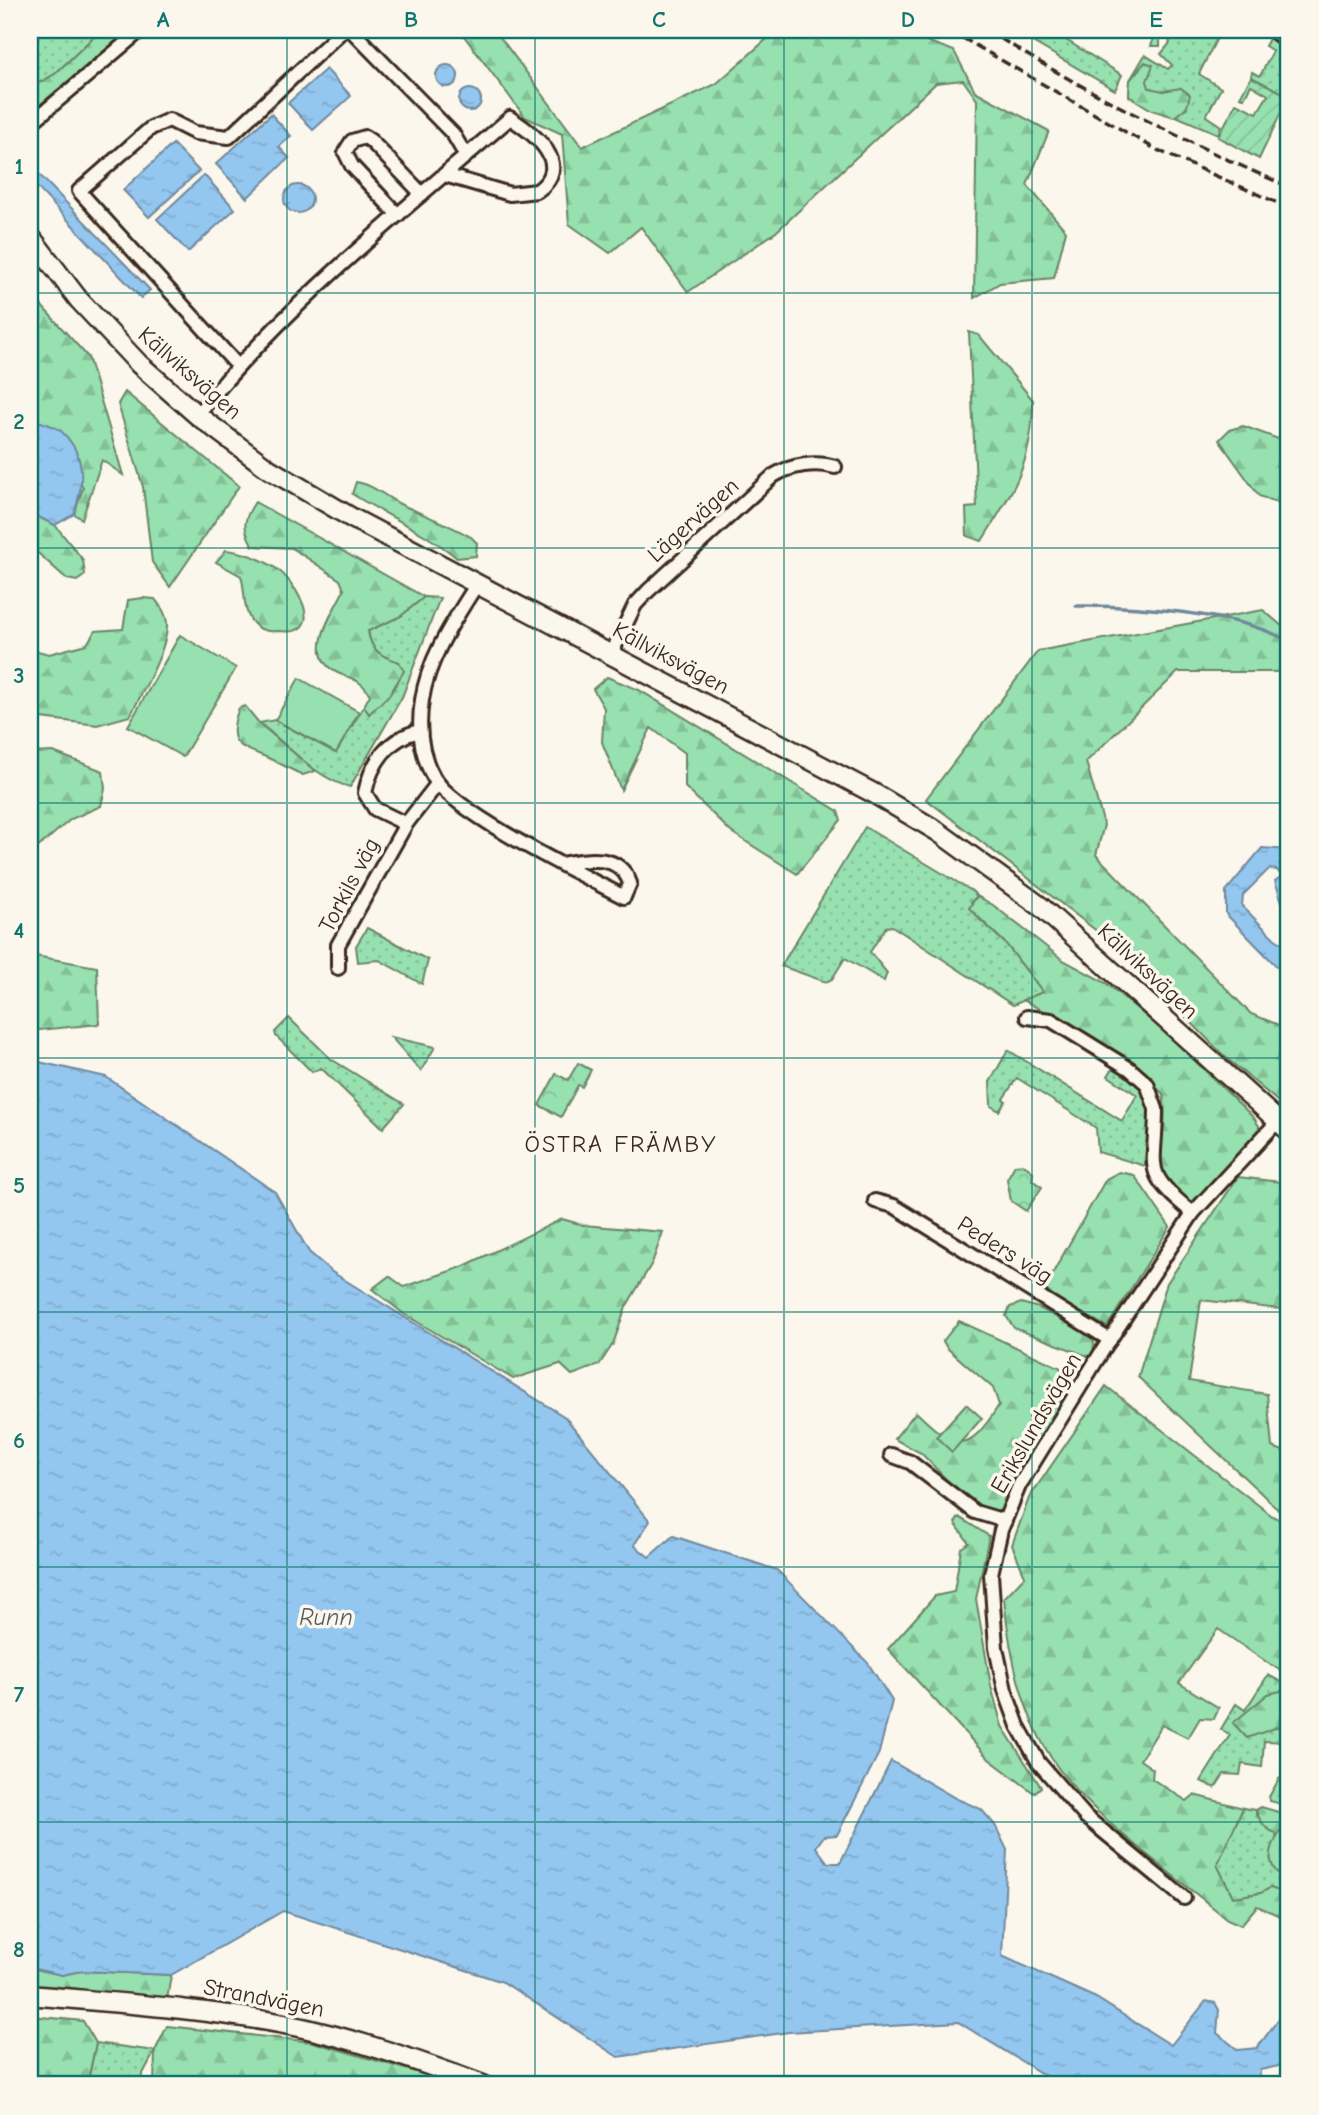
<svg xmlns="http://www.w3.org/2000/svg" width="1319" height="2115" font-family="'Comic Neue',sans-serif">
	<style>
		.grass { fill: url(#grass-dots); stroke: #698566; stroke-width: 2 }
		.forest { fill: url(#forest-firs); stroke: #698566; stroke-width: 2 }
		.park { fill: url(#park-crowns); stroke: #698566; stroke-width: 2 }
		.garden { fill: url(#garden-furrows); stroke: #698566; stroke-width: 2 }
		.pitch { fill: #97e0af; stroke: #698566; stroke-width: 2 }
		.water { fill: url(#water-ripples); stroke: #70889c; stroke-width: 2 }
		.lines { fill: none; stroke-linecap: round; stroke-linejoin: round }
		.stream { stroke: #70889c; stroke-width: 3.5 }
		.street-casing { stroke: #3b2a1e; stroke-width: 18 }
		.secondary-casing { stroke: #3b2a1e; stroke-width: 23 }
		.street { stroke: #fbf7ec; stroke-width: 12 }
		.secondary { stroke: #fbf7ec; stroke-width: 18 }
		.rail { stroke: #3b2a1e; stroke-width: 3.5; stroke-dasharray: 10 5; stroke-linecap: butt }
		.grid { fill: none; stroke: #0f766e; stroke-width: 2; stroke-opacity: 0.55 }
		.labels { text-anchor: middle; dominant-baseline: central; stroke-width: 7; stroke-linejoin: round; paint-order: stroke }
		.street-label { font-size: 23px; fill: #3b2a1e; stroke: #fbf7ec }
		.neighbourhood-label { font-size: 24px; letter-spacing: 2px; fill: #3b2a1e; stroke: #fbf7ec }
		.water-label { font-size: 24px; font-style: italic; fill: #55595d; stroke: #fbf7ec }
		.neatline { fill: none; stroke: #0f766e; stroke-width: 2.5 }
		.grid-label { font-size: 23px; text-anchor: middle; font-weight: bold; fill: #0f766e }
	</style>
	<defs>
		<pattern id="grass-dots" width="8" height="8" patternUnits="userSpaceOnUse" patternTransform="scale(1.75)"><rect width="8" height="8" fill="#97e0af"/><path d="M2 2h.1M6 6h.1" fill="none" stroke="#83c096" stroke-width="1.8" stroke-linecap="round"/></pattern>
		<pattern id="forest-firs" width="22" height="20" patternUnits="userSpaceOnUse" patternTransform="scale(1.75)"><rect width="22" height="20" fill="#97e0af"/><path d="M5 1l3.5 6h-7zM16 11l3.5 6h-7z" fill="#83c096"/></pattern>
		<pattern id="park-crowns" width="20" height="18" patternUnits="userSpaceOnUse" patternTransform="scale(1.75)"><rect width="20" height="18" fill="#97e0af"/><path d="M2 6a3 3 0 1 1 6 0M12 15a3 3 0 1 1 6 0" fill="none" stroke="#83c096"/></pattern>
		<pattern id="garden-furrows" width="10" height="10" patternUnits="userSpaceOnUse" patternTransform="scale(1.75)"><rect width="10" height="10" fill="#97e0af"/><path d="M-1 1l2-2M0 10L10 0M9 11l2-2" fill="none" stroke="#83c096"/></pattern>
		<pattern id="water-ripples" width="26" height="14" patternUnits="userSpaceOnUse" patternTransform="scale(1.75)"><rect width="26" height="14" fill="#93c7f0"/><path d="M2 4q2-2 4 0t4 0M15 11q2-2 4 0t4 0" fill="none" stroke="#80abcd"/></pattern>
	</defs>
	<rect width="100%" height="100%" fill="#fbf7ec"/>
	<filter id="ink" filterUnits="userSpaceOnUse"><feTurbulence type="fractalNoise" baseFrequency=".0143" numOctaves="2"/><feDisplacementMap in="SourceGraphic" scale="14" xChannelSelector="R" yChannelSelector="G"/><feConvolveMatrix kernelMatrix="1 2 1 2 8 2 1 2 1" color-interpolation-filters="sRGB"/></filter>
	<g filter="url(#ink)">
		<g class="grass">
			<path d="M 30,30 L 101,30 L 55,74 L 30,88 Z"/>
			<path d="M 1012,30 L 1050,30 L 1122,75 L 1115,90 Z"/>
			<path d="M 1157,30 L 1221,30 L 1199,74 L 1221,88 L 1206,116 L 1221,126 L 1218,134 L 1129,96 L 1130,80 L 1145,55 L 1168,69 L 1172,65 L 1161,54 L 1170,43 L 1167,33 L 1160,36 L 1160,46 L 1151,46 Z"/>
			<path d="M 1270,37 L 1289,50 L 1289,91 L 1287,95 L 1251,77 L 1252,72 L 1260,76 L 1273,51 L 1265,46 Z"/>
			<path d="M 424,597 L 440,598 L 402,697 L 350,787 C 316,779 287,744 259,723 L 275,720 L 336,753 L 364,706 L 369,714 L 399,662 C 380,656 371,651 368,631 L 401,616 Z"/>
			<path d="M 865,827 L 972,891 L 977,896 L 971,902 L 979,919 L 1006,944 L 1043,992 L 1013,1005 L 892,926 L 886,927 L 870,952 L 887,973 L 884,981 L 845,958 L 832,979 L 826,982 L 781,966 Z"/>
			<path d="M 367,928 L 428,960 L 422,984 L 379,960 L 358,962 L 356,946 Z"/>
			<path d="M 289,1018 L 331,1059 L 404,1104 L 383,1128 L 321,1068 L 312,1072 L 276,1036 L 275,1032 Z"/>
			<path d="M 391,1037 L 435,1047 L 421,1071 Z"/>
			<path d="M 1008,1050 L 1122,1121 L 1137,1095 L 1108,1076 L 1115,1065 C 1167,1100 1146,1113 1145,1166 L 1098,1152 L 1096,1128 L 1017,1078 L 1003,1099 L 1006,1101 L 999,1111 L 991,1106 L 990,1082 Z"/>
			<path d="M 1268,1675 L 1281,1682 L 1289,1682 L 1289,1742 L 1264,1741 L 1262,1767 L 1242,1764 L 1240,1775 L 1224,1774 L 1215,1788 L 1201,1781 L 1230,1735 L 1221,1729 L 1236,1704 L 1245,1710 Z"/>
			<path d="M 1285,1775 L 1289,1775 L 1289,1806 L 1270,1801 L 1269,1797 L 1279,1779 Z"/>
			<path d="M 1243,1808 L 1256,1810 L 1256,1814 L 1276,1834 L 1282,1871 L 1289,1883 L 1289,1894 L 1270,1888 L 1261,1893 L 1233,1897 L 1217,1865 Z"/>
			<path d="M 96,2043 L 155,2051 L 137,2085 L 87,2085 Z"/>
		</g>
		<g class="forest">
			<path d="M 101,30 L 129,30 L 30,113 L 30,88 L 55,74 Z"/>
			<path d="M 438,30 L 487,30 L 500,37 L 582,147 L 716,84 L 777,30 L 897,30 L 954,51 L 975,91 L 1049,131 L 1027,185 L 1066,231 L 1054,278 L 1000,283 L 974,298 L 977,100 L 963,80 L 936,83 L 776,232 L 688,292 L 641,227 L 610,253 L 569,224 L 562,134 L 525,117 L 464,36 Z"/>
			<path d="M 1145,62 L 1153,65 L 1147,81 L 1149,88 L 1163,91 L 1181,88 L 1190,95 L 1187,107 L 1174,117 L 1152,110 L 1129,96 L 1130,80 Z"/>
			<path d="M 30,293 L 88,357 L 123,475 L 102,460 L 82,519 L 74,514 L 83,488 L 60,430 L 30,418 Z"/>
			<path d="M 969,332 L 979,335 L 1033,400 C 1033,463 1014,489 982,541 L 967,536 L 966,508 L 977,507 Z"/>
			<path d="M 125,392 L 239,486 L 170,587 L 152,562 L 143,487 L 118,404 Z"/>
			<path d="M 1243,426 L 1284,441 L 1289,436 L 1289,507 L 1259,496 L 1219,440 L 1229,430 Z"/>
			<path d="M 356,482 C 372,484 386,497 400,504 C 424,515 448,524 471,537 L 477,543 L 476,556 L 457,558 C 424,531 387,516 352,494 Z"/>
			<path d="M 255,502 L 424,597 L 401,616 L 368,631 C 371,651 380,656 399,662 L 404,671 L 390,694 L 369,714 L 364,706 L 370,695 C 362,681 354,679 340,674 C 301,658 331,616 344,590 L 340,580 L 292,548 L 253,546 C 242,528 243,520 255,502 Z"/>
			<path d="M 30,513 L 55,525 L 83,560 L 85,575 L 77,581 L 67,579 L 30,546 Z"/>
			<path d="M 226,550 C 244,552 262,559 277,569 C 290,578 323,622 294,631 C 289,632 282,631 277,631 C 268,632 259,630 253,623 C 242,610 246,591 241,576 L 216,562 Z"/>
			<path d="M 143,598 L 155,599 C 161,607 166,613 167,623 C 168,649 142,693 130,716 L 97,725 L 42,718 L 30,700 L 30,649 L 49,654 L 87,644 L 95,631 L 123,629 L 128,600 Z"/>
			<path d="M 1263,610 L 1289,632 L 1289,672 L 1178,672 L 1086,762 L 1104,825 L 1096,855 L 1251,1014 L 1289,1029 L 1289,1111 L 1223,1055 L 1120,949 L 926,799 L 1038,651 Z"/>
			<path d="M 607,677 L 639,690 L 838,811 L 841,820 L 797,874 L 731,832 L 685,787 L 685,753 L 651,728 L 621,790 L 602,742 L 604,708 L 593,689 Z"/>
			<path d="M 245,706 L 259,723 L 315,771 L 303,775 C 291,770 280,763 268,758 C 239,746 225,745 239,708 Z"/>
			<path d="M 53,752 L 103,771 L 105,789 L 101,806 L 71,819 L 30,854 L 30,753 Z"/>
			<path d="M 977,896 L 993,905 L 1063,960 L 1106,983 L 1166,1033 L 1254,1118 L 1259,1126 L 1258,1140 L 1191,1207 C 1138,1164 1172,1146 1163,1094 L 1128,1058 L 1023,1000 L 1043,992 L 1006,944 L 969,908 Z"/>
			<path d="M 30,955 L 97,967 L 99,1024 L 30,1031 Z"/>
			<path d="M 1119,1172 L 1134,1175 L 1170,1227 L 1107,1327 L 1042,1292 L 1106,1179 Z"/>
			<path d="M 1238,1177 L 1289,1183 L 1289,1310 L 1201,1300 L 1189,1381 L 1267,1394 L 1272,1447 L 1289,1453 L 1289,1514 L 1280,1511 L 1138,1377 L 1167,1283 Z"/>
			<path d="M 562,1219 L 583,1225 L 663,1232 L 652,1263 L 626,1307 L 613,1344 L 599,1365 L 572,1375 L 560,1364 L 513,1379 L 404,1314 L 372,1289 L 389,1276 L 404,1287 L 462,1267 Z"/>
			<path d="M 1021,1303 L 1039,1308 L 1089,1334 L 1094,1342 L 1093,1355 L 1087,1356 L 1014,1328 L 1006,1316 L 1010,1307 Z"/>
			<path d="M 959,1321 L 1061,1368 L 1069,1378 L 1066,1396 L 1000,1514 L 968,1502 L 921,1453 L 894,1439 L 916,1412 C 956,1450 967,1456 999,1405 L 993,1388 L 947,1348 L 943,1341 Z"/>
			<path d="M 1106,1386 L 1271,1515 L 1289,1525 L 1289,1673 L 1271,1665 L 1218,1629 L 1179,1683 L 1219,1708 L 1214,1719 L 1200,1718 L 1188,1738 L 1162,1725 L 1140,1760 L 1153,1769 L 1152,1779 L 1187,1801 L 1194,1795 L 1243,1808 L 1217,1865 L 1233,1897 L 1261,1893 L 1270,1888 L 1289,1894 L 1289,1920 L 1257,1906 L 1241,1925 L 1227,1919 C 1177,1877 1093,1818 1056,1765 C 1022,1716 1010,1657 1004,1598 L 1025,1576 L 1012,1545 L 1029,1498 Z"/>
			<path d="M 959,1517 L 989,1536 L 976,1599 L 991,1686 L 1002,1726 L 1041,1787 L 1034,1793 L 989,1759 L 888,1649 L 935,1596 L 954,1592 L 961,1548 L 969,1543 L 955,1523 Z"/>
			<path d="M 1289,1689 L 1289,1723 L 1247,1738 L 1233,1723 L 1268,1694 Z"/>
			<path d="M 1261,1807 L 1289,1815 L 1289,1834 C 1273,1837 1260,1825 1256,1810 Z"/>
			<path d="M 30,1968 L 62,1975 L 81,1971 L 171,1975 L 167,2000 L 30,1987 Z"/>
			<path d="M 30,2016 L 83,2021 L 96,2043 L 87,2085 L 30,2085 Z"/>
			<path d="M 167,2026 L 313,2042 L 460,2085 L 154,2085 L 155,2051 Z"/>
		</g>
		<g class="park">
			<path d="M 578,1063 L 591,1070 L 582,1087 L 578,1085 L 561,1117 L 539,1105 L 556,1074 L 568,1080 Z"/>
			<path d="M 1023,1164 L 1033,1172 L 1032,1180 L 1042,1187 L 1026,1211 L 1011,1201 L 1007,1179 L 1015,1165 Z"/>
			<path d="M 966,1404 L 982,1418 L 952,1452 L 936,1437 Z"/>
			<path d="M 1281,1831 L 1289,1832 L 1289,1880 C 1265,1870 1267,1850 1281,1831 Z"/>
		</g>
		<path class="garden" d="M 1251,77 L 1289,96 L 1259,159 L 1218,137 L 1236,103 L 1257,113 L 1268,95 L 1251,85 L 1244,98 L 1240,97 Z"/>
		<g class="pitch">
			<path d="M 180,635 L 236,668 L 183,757 L 128,726 Z"/>
			<path d="M 299,678 L 359,712 L 336,753 L 275,720 Z"/>
		</g>
		<g class="water">
			<circle cx="447" cy="76" r="11"/>
			<path d="M 326,69 L 351,96 L 313,130 L 288,103 Z"/>
			<circle cx="470" cy="100" r="11"/>
			<path d="M 271,114 L 291,136 L 279,147 L 289,158 L 247,198 L 216,164 Z"/>
			<path d="M 173,144 L 199,171 L 149,217 L 123,190 Z"/>
			<path d="M 31,166 L 150,290 L 141,298 L 30,180 Z"/>
			<path d="M 204,175 L 235,209 L 188,252 L 157,219 Z"/>
			<circle cx="298" cy="199" r="14"/>
			<path d="M 30,418 C 39,422 54,425 61,431 C 87,455 84,484 74,514 L 55,525 L 30,513 Z"/>
			<path d="M 1262,848 L 1289,850 L 1289,923 L 1275,881 L 1282,876 L 1277,870 L 1269,869 L 1243,895 L 1242,906 L 1275,939 L 1289,947 L 1289,979 L 1226,914 L 1226,891 Z"/>
			<path d="M 30,1060 L 106,1077 L 275,1192 L 309,1252 L 332,1272 L 565,1417 L 650,1521 L 634,1545 L 649,1557 L 673,1536 L 777,1570 L 868,1663 L 892,1701 L 879,1753 L 837,1835 L 824,1836 L 816,1847 L 828,1863 L 840,1863 L 891,1761 L 957,1799 L 981,1809 L 995,1825 L 1007,1850 L 1002,1956 L 1096,1998 L 1171,2045 L 1206,2001 L 1215,2003 L 1219,2010 L 1217,2033 L 1238,2050 L 1257,2048 L 1289,2005 L 1289,2064 L 1260,2070 L 1259,2085 L 1060,2085 L 958,2022 L 789,2032 L 618,2057 L 503,1982 L 283,1911 L 171,1975 L 81,1971 L 62,1975 L 30,1968 Z"/>
		</g>
		<g class="lines">
			<path class="stream" d="M 1076,606 C 1129,605 1245,613 1289,642"/>
			<defs>
				<g id="street">
					<path d="M 351,30 L 453,134 L 466,156"/>
					<path d="M 1272,30 L 1289,43"/>
					<path d="M 30,124 L 141,30"/>
					<path d="M 398,215 L 352,166 L 345,152 L 352,141 L 365,137 L 371,141 L 422,194"/>
					<path d="M 237,365 L 79,191 L 151,128 L 169,120 L 195,133 L 229,137 L 343,30"/>
					<path d="M 197,415 C 286,304 402,212 510,118 C 535,134 574,165 537,191 L 510,194 L 445,175"/>
					<path d="M 477,584 C 455,619 428,658 422,700 C 418,726 420,754 434,778 C 456,814 582,875 624,897 L 630,883 C 619,853 588,859 561,864"/>
					<path d="M 611,654 L 635,605 L 648,591 L 773,476 C 791,465 816,461 835,467"/>
					<path d="M 406,824 L 375,809 L 365,793 C 371,763 388,738 420,731"/>
					<path d="M 338,968 L 338,945 L 406,824 L 438,783"/>
					<path d="M 1027,1017 L 1051,1020 L 1130,1069 L 1147,1084 L 1156,1109 C 1156,1169 1140,1171 1193,1213"/>
					<path d="M 875,1201 L 894,1206 L 1110,1340"/>
					<path d="M 891,1455 L 910,1462 L 975,1512 L 1005,1521"/>
					<path d="M 1184,1898 L 1086,1817 L 1039,1763 L 1018,1726 L 1005,1690 L 996,1648 L 991,1574 L 1001,1530 L 1019,1486 L 1101,1353 L 1193,1213 L 1277,1122"/>
				</g>
				<g id="secondary">
					<path d="M 30,236 L 79,300 L 139,364 L 197,415 L 269,469 L 352,518 L 875,794 L 937,831 L 1040,906 L 1289,1131"/>
					<path d="M 30,1995 C 115,2003 200,2008 284,2024 C 351,2037 419,2061 483,2085"/>
				</g>
			</defs>
			<use href="#street" class="street-casing"/>
			<use href="#secondary" class="secondary-casing"/>
			<use href="#street" class="street"/>
			<use href="#secondary" class="secondary"/>
			<g class="rail">
				<path d="M 949,30 L 1157,150 L 1289,208"/>
				<path d="M 987,30 C 1083,91 1185,142 1289,187"/>
			</g>
		</g>
	</g>
	<path class="grid" d="M 287,30 L 287,2085M 535,30 L 535,2085M 784,30 L 784,2085M 1032,30 L 1032,2085M 30,293 L 1289,293M 30,548 L 1289,548M 30,803 L 1289,803M 30,1058 L 1289,1058M 30,1312 L 1289,1312M 30,1567 L 1289,1567M 30,1822 L 1289,1822"/>
	<g class="labels">
		<g class="street-label">
			<text transform="translate(190 373) rotate(41)">Källviksvägen</text>
			<text transform="translate(693 520) rotate(-42)">Lägervägen</text>
			<text transform="translate(671 658) rotate(28)">Källviksvägen</text>
			<text transform="translate(349 885) rotate(-62)">Torkils väg</text>
			<text transform="translate(1148 971) rotate(43)">Källviksvägen</text>
			<text transform="translate(1005 1250) rotate(32)">Peders väg</text>
			<text transform="translate(1036 1423) rotate(-60)">Erikslundsvägen</text>
			<text transform="translate(264 1998) rotate(11)">Strandvägen</text>
		</g>
		<g class="neighbourhood-label">
			<text x="621" y="1144">ÖSTRA FRÄMBY</text>
		</g>
		<g class="water-label">
			<text x="326" y="1617">Runn</text>
		</g>
	</g>
	<rect width="1319" height="2115" fill="none" stroke="#fbf7ec" stroke-width="77"/>
	<rect x="38" y="38" width="1242" height="2038" class="neatline"/>
	<g class="grid-label">
		<text x="163" y="27">A</text>
		<text x="411" y="27">B</text>
		<text x="659" y="27">C</text>
		<text x="908" y="27">D</text>
		<text x="1156" y="27">E</text>
		<text x="19" y="174">1</text>
		<text x="19" y="429">2</text>
		<text x="19" y="683">3</text>
		<text x="19" y="938">4</text>
		<text x="19" y="1193">5</text>
		<text x="19" y="1448">6</text>
		<text x="19" y="1702">7</text>
		<text x="19" y="1957">8</text>
	</g>
</svg>
